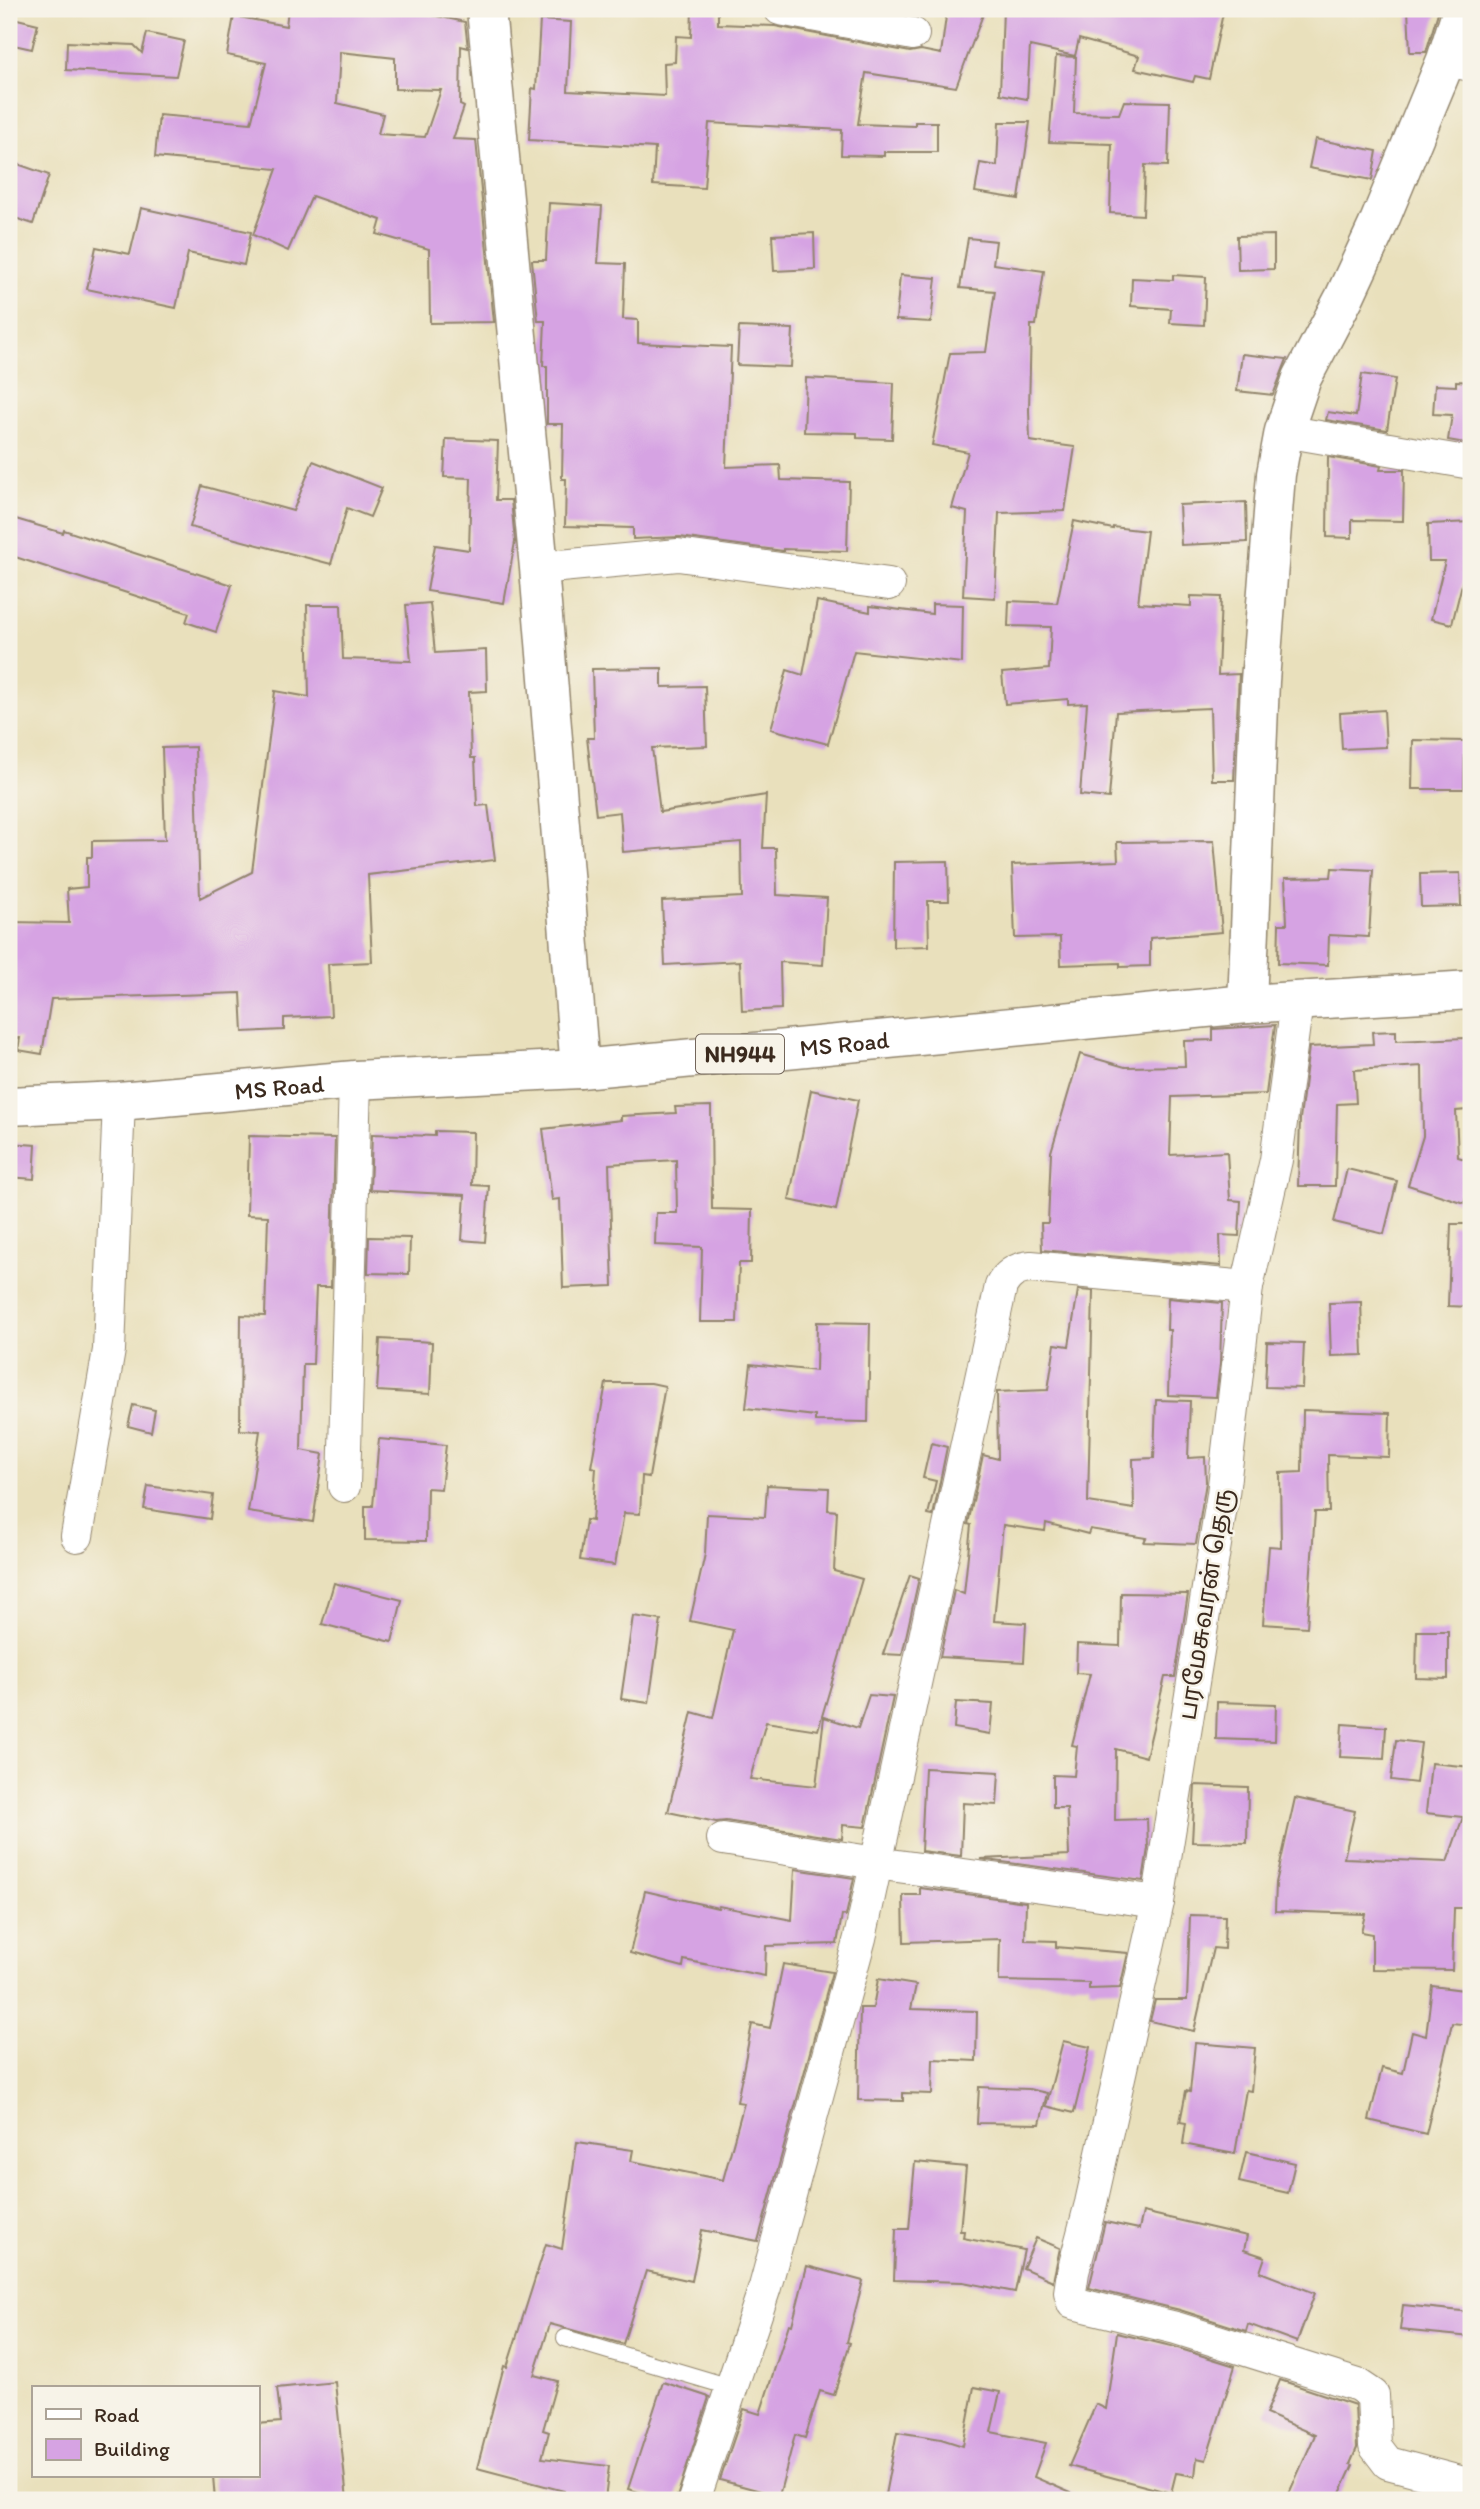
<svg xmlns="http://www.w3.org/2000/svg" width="1480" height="2509" font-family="Itim,'Noto Sans Tamil',sans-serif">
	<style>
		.building { fill: #d6a3e3; fill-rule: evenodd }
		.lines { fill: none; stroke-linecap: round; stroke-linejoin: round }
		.service-casing { stroke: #92856d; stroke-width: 18 }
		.minor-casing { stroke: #92856d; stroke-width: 34 }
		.tertiary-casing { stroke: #92856d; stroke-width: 41 }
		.trunk-casing { stroke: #92856d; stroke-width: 41 }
		.service { stroke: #fff; stroke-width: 16 }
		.minor { stroke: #fff; stroke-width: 32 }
		.tertiary { stroke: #fff; stroke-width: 38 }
		.trunk { stroke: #fff; stroke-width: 38 }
		.labels { text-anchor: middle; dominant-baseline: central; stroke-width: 5; stroke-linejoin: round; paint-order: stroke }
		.shield { fill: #f7f3e8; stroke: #73665b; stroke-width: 2 }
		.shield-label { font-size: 23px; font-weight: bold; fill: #3b2a1e }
		.street-label { font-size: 24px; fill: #3b2a1e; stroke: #f7f3e8 }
	</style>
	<rect width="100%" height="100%" fill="#f7f3e8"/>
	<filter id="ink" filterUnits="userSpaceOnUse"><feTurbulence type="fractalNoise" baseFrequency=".0143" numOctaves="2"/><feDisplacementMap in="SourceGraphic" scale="14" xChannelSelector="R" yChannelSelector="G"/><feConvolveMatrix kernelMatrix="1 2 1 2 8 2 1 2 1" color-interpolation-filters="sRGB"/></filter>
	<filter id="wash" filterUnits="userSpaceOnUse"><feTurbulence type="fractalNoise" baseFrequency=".00686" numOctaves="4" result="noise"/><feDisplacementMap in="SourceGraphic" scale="28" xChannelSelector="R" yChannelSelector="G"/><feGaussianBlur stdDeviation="1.57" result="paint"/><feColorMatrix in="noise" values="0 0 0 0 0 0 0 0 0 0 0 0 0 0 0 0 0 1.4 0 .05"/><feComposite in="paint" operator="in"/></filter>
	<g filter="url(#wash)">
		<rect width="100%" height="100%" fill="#e9e0bc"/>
		<g id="blocks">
			<g class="building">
				<path d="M 288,9 L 418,12 L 465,22 L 468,48 L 461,46 L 460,105 L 464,107 L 453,139 L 476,140 L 494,322 L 430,323 L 429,249 L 377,234 L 381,220 L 312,196 L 288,251 L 253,235 L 277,169 L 155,157 L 159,115 L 251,123 L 266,63 L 227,55 L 234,16 L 286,26 ZM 340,52 L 395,58 L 395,89 L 441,90 L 425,137 L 378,134 L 383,114 L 337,103 Z"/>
				<path d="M 692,9 L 718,9 L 718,24 L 775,26 L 910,52 L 921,50 L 941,54 L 947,9 L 985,9 L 956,87 L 866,73 L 858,124 L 915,126 L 915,122 L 937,122 L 937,152 L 884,152 L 884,156 L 841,155 L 842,130 L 709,123 L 704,188 L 653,185 L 655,148 L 529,140 L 532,88 L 536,89 L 540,20 L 571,22 L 568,91 L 665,96 L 664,63 L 675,62 L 676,36 L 691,37 Z"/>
				<path d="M 1003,9 L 1201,9 L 1223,13 L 1209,79 L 1195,76 L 1193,82 L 1135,69 L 1139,56 L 1079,39 L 1075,56 L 1030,46 L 1027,99 L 1000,94 Z"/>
				<path d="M 1408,9 L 1439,9 L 1426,52 L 1410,52 Z"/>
				<path d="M 9,17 L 38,24 L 32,49 L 9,44 Z"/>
				<path d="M 147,33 L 184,41 L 176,76 L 66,70 L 67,42 L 134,45 L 142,53 Z"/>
				<path d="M 1056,56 L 1076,57 L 1074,113 L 1119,114 L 1124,101 L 1170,102 L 1168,166 L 1145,165 L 1143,215 L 1110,213 L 1112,144 L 1049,142 Z"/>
				<path d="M 999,122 L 1030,122 L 1019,199 L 975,192 L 980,163 L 997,166 Z"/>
				<path d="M 1315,139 L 1377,151 L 1372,180 L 1309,168 Z"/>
				<path d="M 9,161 L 49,175 L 33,224 L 9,216 Z"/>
				<path d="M 549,203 L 602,206 L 598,263 L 625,264 L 623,319 L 638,320 L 638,343 L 731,347 L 726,467 L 780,465 L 781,480 L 849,482 L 847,551 L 783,549 L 783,551 L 680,537 L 633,539 L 633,528 L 565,526 L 566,479 L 562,479 L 563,424 L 547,424 L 547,366 L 543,366 L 545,321 L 538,321 L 532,260 L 546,260 Z"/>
				<path d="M 141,208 L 251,232 L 244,265 L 188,253 L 176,308 L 87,289 L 96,247 L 130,254 Z"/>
				<path d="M 814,233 L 815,269 L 774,271 L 772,235 Z"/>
				<path d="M 1274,235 L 1274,269 L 1238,270 L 1237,236 Z"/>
				<path d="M 968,238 L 996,241 L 993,264 L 1044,271 L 1036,325 L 1031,325 L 1029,410 L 1030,441 L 1075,447 L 1065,511 L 999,513 L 995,598 L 963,596 L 967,512 L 952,508 L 968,452 L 932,445 L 950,353 L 986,352 L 995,291 L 960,288 Z"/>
				<path d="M 900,275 L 936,278 L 931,322 L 896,320 Z"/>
				<path d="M 1173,275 L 1206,277 L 1204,325 L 1170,323 L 1171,309 L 1131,306 L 1132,278 L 1173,280 Z"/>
				<path d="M 739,327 L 793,329 L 791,367 L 737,365 Z"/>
				<path d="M 1242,354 L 1287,359 L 1273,395 L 1237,391 Z"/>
				<path d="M 1362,374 L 1395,379 L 1387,430 L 1326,420 L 1328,412 L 1356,416 Z"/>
				<path d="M 806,378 L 894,383 L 892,439 L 857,438 L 857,433 L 804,432 Z"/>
				<path d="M 1456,381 L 1471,382 L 1471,444 L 1448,440 L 1452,415 L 1433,414 L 1435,385 L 1456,386 Z"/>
				<path d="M 446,439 L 498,441 L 496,500 L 511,500 L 515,542 L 504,603 L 427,591 L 435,545 L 469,550 L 471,478 L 444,477 Z"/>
				<path d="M 1328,457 L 1381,466 L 1380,470 L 1404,470 L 1403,521 L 1352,520 L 1352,538 L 1327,537 Z"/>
				<path d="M 313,461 L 382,488 L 370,517 L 347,508 L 331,564 L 190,527 L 202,486 L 293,511 Z"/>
				<path d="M 1246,502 L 1247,542 L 1181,545 L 1179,505 Z"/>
				<path d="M 9,517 L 63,533 L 64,530 L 232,585 L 216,632 L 186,622 L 189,613 L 9,555 Z"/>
				<path d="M 1074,521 L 1113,529 L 1113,527 L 1147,531 L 1138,603 L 1191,606 L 1191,596 L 1221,597 L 1218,675 L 1239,674 L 1234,780 L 1212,780 L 1210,708 L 1116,712 L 1109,798 L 1080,795 L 1087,703 L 1068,704 L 1068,699 L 1005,704 L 1002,673 L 1049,669 L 1051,627 L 1008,626 L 1009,601 L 1057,603 Z"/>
				<path d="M 1471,522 L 1471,560 L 1468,560 L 1452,624 L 1431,619 L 1445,561 L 1429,561 L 1428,524 Z"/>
				<path d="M 817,601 L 870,612 L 870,606 L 932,614 L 932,604 L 963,605 L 962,663 L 854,651 L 828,744 L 771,729 L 787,670 L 803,675 Z"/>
				<path d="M 430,603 L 435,653 L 486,650 L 487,691 L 469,692 L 471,758 L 475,758 L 477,806 L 488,805 L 495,860 L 368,875 L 372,962 L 328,964 L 331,1016 L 284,1018 L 284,1030 L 243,1032 L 241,993 L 51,999 L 42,1054 L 18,1050 L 20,1038 L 9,1038 L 9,922 L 69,923 L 67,889 L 87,887 L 87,857 L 92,857 L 92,841 L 165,840 L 162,748 L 195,747 L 200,898 L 252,872 L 275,691 L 309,697 L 307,605 L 341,605 L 343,659 L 411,661 L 406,605 Z"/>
				<path d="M 662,668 L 662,687 L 705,686 L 707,746 L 652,748 L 660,812 L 766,795 L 763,848 L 776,848 L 777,895 L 827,898 L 823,965 L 780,962 L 781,1009 L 742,1011 L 740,961 L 665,965 L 662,901 L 742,897 L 741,842 L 623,852 L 620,812 L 596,815 L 587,738 L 594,738 L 592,669 Z"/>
				<path d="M 1384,710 L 1386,747 L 1342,749 L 1340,713 Z"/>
				<path d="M 1413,740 L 1465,741 L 1464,789 L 1412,789 Z"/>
				<path d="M 1214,841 L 1222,932 L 1150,938 L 1150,966 L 1120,967 L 1120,963 L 1061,965 L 1060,937 L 1015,938 L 1012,865 L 1118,861 L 1117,842 Z"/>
				<path d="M 948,861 L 949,901 L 928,901 L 929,946 L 893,947 L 894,862 Z"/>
				<path d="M 1332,868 L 1373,870 L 1369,937 L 1329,935 L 1328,965 L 1278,963 L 1279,924 L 1287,924 L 1285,878 L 1331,877 Z"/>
				<path d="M 1460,873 L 1461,906 L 1421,907 L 1420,874 Z"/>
				<path d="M 1275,1025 L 1266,1094 L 1172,1097 L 1170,1155 L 1227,1152 L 1230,1200 L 1241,1201 L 1239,1236 L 1220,1235 L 1221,1266 L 1042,1250 L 1041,1223 L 1048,1223 L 1051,1152 L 1080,1054 L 1125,1067 L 1185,1066 L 1184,1041 L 1213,1040 L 1213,1029 Z"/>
				<path d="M 1396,1031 L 1396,1041 L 1465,1038 L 1467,1110 L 1456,1111 L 1458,1157 L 1471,1161 L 1471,1180 L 1464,1203 L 1408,1185 L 1423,1136 L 1422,1066 L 1354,1070 L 1356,1103 L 1337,1104 L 1335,1186 L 1298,1186 L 1300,1119 L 1309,1047 L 1373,1044 L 1372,1032 Z"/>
				<path d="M 811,1090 L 858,1100 L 836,1210 L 789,1200 Z"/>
				<path d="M 711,1106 L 712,1209 L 752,1210 L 751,1263 L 739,1263 L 737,1322 L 700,1322 L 702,1247 L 655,1245 L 656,1213 L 677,1213 L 676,1160 L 609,1164 L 613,1286 L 563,1288 L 560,1199 L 552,1200 L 543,1129 L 621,1120 L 621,1116 L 676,1113 L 675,1107 Z"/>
				<path d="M 435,1131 L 473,1132 L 472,1185 L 489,1186 L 485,1242 L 462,1240 L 465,1195 L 370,1190 L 372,1134 L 435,1136 Z"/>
				<path d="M 249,1136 L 335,1138 L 331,1287 L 316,1287 L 313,1364 L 303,1364 L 301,1450 L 323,1454 L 313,1522 L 248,1512 L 260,1431 L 240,1430 L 241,1315 L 265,1316 L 268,1216 L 247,1215 Z"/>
				<path d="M 9,1143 L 36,1145 L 34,1179 L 9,1177 Z"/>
				<path d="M 1347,1169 L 1397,1181 L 1384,1234 L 1334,1222 Z"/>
				<path d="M 1451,1224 L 1471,1224 L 1471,1307 L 1448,1306 Z"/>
				<path d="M 369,1237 L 410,1238 L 409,1274 L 368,1273 Z"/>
				<path d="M 1078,1290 L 1093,1291 L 1088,1502 L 1134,1509 L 1133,1459 L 1154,1458 L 1156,1400 L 1190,1401 L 1188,1458 L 1205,1457 L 1206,1482 L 1196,1544 L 1144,1542 L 1146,1538 L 1090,1529 L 1088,1534 L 1046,1523 L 1045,1531 L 1003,1525 L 994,1621 L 1026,1623 L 1024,1662 L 940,1657 L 954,1590 L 964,1594 L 971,1525 L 968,1524 L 983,1455 L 998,1459 L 997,1392 L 1048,1390 L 1055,1344 L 1069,1346 Z"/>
				<path d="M 1168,1298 L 1222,1303 L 1220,1364 L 1216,1397 L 1168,1395 L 1170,1330 L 1167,1330 Z"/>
				<path d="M 1361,1302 L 1363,1355 L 1331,1356 L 1329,1303 Z"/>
				<path d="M 817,1322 L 870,1323 L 868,1422 L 815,1421 L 815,1416 L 746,1408 L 751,1364 L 816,1371 Z"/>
				<path d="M 380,1339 L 432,1342 L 430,1394 L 377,1391 Z"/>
				<path d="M 1267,1342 L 1304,1343 L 1302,1388 L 1265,1387 Z"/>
				<path d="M 606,1383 L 651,1383 L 665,1386 L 649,1477 L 642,1476 L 640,1514 L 624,1513 L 615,1565 L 580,1560 L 586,1520 L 592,1521 L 596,1468 L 591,1467 Z"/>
				<path d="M 133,1405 L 155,1410 L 151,1432 L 128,1426 Z"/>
				<path d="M 1303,1410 L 1390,1413 L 1389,1457 L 1328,1455 L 1329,1512 L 1315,1512 L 1307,1627 L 1263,1624 L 1269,1546 L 1281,1547 L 1280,1473 L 1302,1472 Z"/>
				<path d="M 379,1439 L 446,1445 L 441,1489 L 427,1488 L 426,1541 L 365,1540 L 365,1506 L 373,1506 Z"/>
				<path d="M 931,1443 L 947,1447 L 933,1516 L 928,1515 L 936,1481 L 923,1478 Z"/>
				<path d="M 767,1485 L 829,1488 L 828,1510 L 837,1511 L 834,1571 L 862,1579 L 818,1730 L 766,1722 L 750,1779 L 816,1786 L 824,1717 L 858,1728 L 869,1695 L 893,1697 L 865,1827 L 843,1825 L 842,1839 L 726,1821 L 716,1822 L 668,1812 L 692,1712 L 713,1718 L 733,1630 L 690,1621 L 705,1554 L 707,1514 L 765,1517 Z"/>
				<path d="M 148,1486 L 213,1495 L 210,1519 L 144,1509 Z"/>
				<path d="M 910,1575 L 919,1578 L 902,1655 L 883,1654 Z"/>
				<path d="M 334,1583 L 402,1600 L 392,1642 L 322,1624 Z"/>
				<path d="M 1121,1593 L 1188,1594 L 1175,1677 L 1165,1677 L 1146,1757 L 1116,1749 L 1115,1820 L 1147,1819 L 1148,1848 L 1143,1881 L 980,1859 L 1069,1855 L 1067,1808 L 1053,1808 L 1053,1775 L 1074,1776 L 1077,1746 L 1072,1745 L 1090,1674 L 1076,1673 L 1077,1644 L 1120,1646 Z"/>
				<path d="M 633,1616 L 661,1620 L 649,1703 L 621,1699 Z"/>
				<path d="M 1417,1631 L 1448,1631 L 1448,1679 L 1416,1678 Z"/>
				<path d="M 956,1702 L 993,1704 L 990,1734 L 954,1728 Z"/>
				<path d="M 1217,1702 L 1276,1704 L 1275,1741 L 1216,1739 Z"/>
				<path d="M 1342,1724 L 1386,1727 L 1384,1759 L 1340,1757 Z"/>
				<path d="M 1396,1740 L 1421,1743 L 1416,1783 L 1391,1780 Z"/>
				<path d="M 1431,1763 L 1471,1767 L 1471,1908 L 1454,1908 L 1452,1970 L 1372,1969 L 1372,1934 L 1361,1932 L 1365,1914 L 1275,1911 L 1276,1883 L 1295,1798 L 1355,1811 L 1344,1858 L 1447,1862 L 1463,1817 L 1426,1813 Z"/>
				<path d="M 925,1768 L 999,1772 L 997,1805 L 963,1803 L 961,1856 L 921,1851 Z"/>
				<path d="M 1195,1785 L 1248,1787 L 1247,1843 L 1192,1842 Z"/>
				<path d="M 795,1869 L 854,1878 L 846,1916 L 842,1915 L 837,1944 L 766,1946 L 765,1976 L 684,1960 L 683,1967 L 630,1953 L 645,1891 L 718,1908 L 719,1906 L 792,1920 Z"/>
				<path d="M 920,1888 L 1026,1902 L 1025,1940 L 1056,1941 L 1056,1947 L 1128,1953 L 1120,1988 L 1089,1989 L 1089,1983 L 999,1981 L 1000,1939 L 904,1942 L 903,1895 L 920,1895 Z"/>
				<path d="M 1190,1915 L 1225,1916 L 1224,1949 L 1213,1948 L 1194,2031 L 1150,2021 L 1155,2000 L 1187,2000 Z"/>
				<path d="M 783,1964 L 832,1972 L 758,2241 L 702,2230 L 692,2281 L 646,2271 L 623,2344 L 550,2324 L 534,2375 L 557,2381 L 543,2430 L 549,2432 L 542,2458 L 609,2466 L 605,2500 L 563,2500 L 564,2491 L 477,2468 L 504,2366 L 507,2367 L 546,2244 L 562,2249 L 577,2142 L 633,2150 L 631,2161 L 723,2180 L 744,2103 L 737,2102 L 752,2024 L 770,2028 Z"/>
				<path d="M 878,1979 L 916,1985 L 911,2009 L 977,2011 L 976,2061 L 933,2059 L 932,2094 L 903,2093 L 903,2101 L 858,2100 L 860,2008 L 873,2008 Z"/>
				<path d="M 1432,1986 L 1471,1991 L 1471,2025 L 1452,2023 L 1426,2134 L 1369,2120 L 1382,2068 L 1403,2073 L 1412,2032 L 1426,2036 Z"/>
				<path d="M 1063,2041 L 1090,2047 L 1074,2113 L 1046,2106 Z"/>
				<path d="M 1195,2043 L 1255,2048 L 1251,2091 L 1246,2090 L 1235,2154 L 1183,2144 L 1186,2123 L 1180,2122 L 1186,2091 L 1190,2092 Z"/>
				<path d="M 979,2087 L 1029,2089 L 1047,2093 L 1040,2124 L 977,2123 Z"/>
				<path d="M 1246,2152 L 1295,2163 L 1288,2193 L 1239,2182 Z"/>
				<path d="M 915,2162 L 966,2167 L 960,2231 L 964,2231 L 963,2238 L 1024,2250 L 1015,2292 L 963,2282 L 894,2280 L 896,2229 L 909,2229 Z"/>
				<path d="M 1143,2212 L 1247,2236 L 1244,2250 L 1265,2257 L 1260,2272 L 1315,2293 L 1297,2342 L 1248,2324 L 1246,2331 L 1180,2310 L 1089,2288 L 1105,2222 L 1139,2229 Z"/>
				<path d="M 1036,2238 L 1060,2248 L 1053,2281 L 1023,2268 Z"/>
				<path d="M 807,2266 L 863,2281 L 847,2342 L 850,2343 L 834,2395 L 820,2391 L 805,2438 L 795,2435 L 779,2496 L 720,2480 L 744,2409 L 760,2414 L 789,2324 L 792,2325 Z"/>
				<path d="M 1403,2305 L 1471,2312 L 1471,2337 L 1400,2330 Z"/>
				<path d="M 1117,2333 L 1171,2346 L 1235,2366 L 1206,2460 L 1197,2458 L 1195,2476 L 1176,2473 L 1171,2493 L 1069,2466 L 1096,2404 L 1106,2409 Z"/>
				<path d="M 1280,2380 L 1355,2405 L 1357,2448 L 1350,2464 L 1353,2465 L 1337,2500 L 1286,2500 L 1315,2435 L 1266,2414 Z"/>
				<path d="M 335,2382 L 347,2500 L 215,2500 L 213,2476 L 257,2476 L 257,2424 L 281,2422 L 277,2388 Z"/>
				<path d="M 663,2382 L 709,2397 L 676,2500 L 666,2500 L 628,2489 Z"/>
				<path d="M 974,2387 L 1000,2392 L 991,2432 L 1046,2443 L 1034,2477 L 1087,2500 L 884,2500 L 897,2432 L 941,2439 L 963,2446 Z"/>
			</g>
		</g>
	</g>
	<g filter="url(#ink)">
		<use href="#blocks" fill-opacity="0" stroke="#92856d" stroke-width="2"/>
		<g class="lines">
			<defs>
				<path id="service" d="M 565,2338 L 730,2387"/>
				<g id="minor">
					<path d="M 780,9 L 913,34"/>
					<path d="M 1446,60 L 1471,65"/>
					<path d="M 1284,431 L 1471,463"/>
					<path d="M 539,568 L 678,555 L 889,584"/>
					<path d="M 1297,1002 L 1276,1160 L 1247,1287 L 1223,1494 L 1158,1902 L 1091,2203 L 1073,2272 L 1070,2292 L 1073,2303 L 1176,2328 L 1358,2385 L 1373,2395 L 1375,2446 L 1388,2463 L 1471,2485"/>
					<path d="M 344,1486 L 355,1080"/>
					<path d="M 77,1536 L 109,1350 L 119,1101"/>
					<path d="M 723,1839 L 876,1863 L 1158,1902"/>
					<path d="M 694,2500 L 765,2287 L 860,1938 L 1001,1286 C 1008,1273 1017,1268 1031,1267 L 1247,1287"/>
				</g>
				<g id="tertiary">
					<path d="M 486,9 L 539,568 L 580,1069"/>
					<path d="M 1247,1004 L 1260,681 L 1276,474 L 1284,431 L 1302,378 L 1344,298 L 1377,227 L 1446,60 L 1462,9"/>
				</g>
				<g id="trunk">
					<path id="s1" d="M 9,1106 L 119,1101 L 355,1080 L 580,1069 L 1247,1004 L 1471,990"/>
				</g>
			</defs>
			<use href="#service" class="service-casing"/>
			<use href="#minor" class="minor-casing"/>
			<use href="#tertiary" class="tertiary-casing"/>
			<use href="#trunk" class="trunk-casing"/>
			<use href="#service" class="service"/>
			<use href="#minor" class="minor"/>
			<use href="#tertiary" class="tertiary"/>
			<use href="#trunk" class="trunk"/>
		</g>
	</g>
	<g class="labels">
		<rect class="shield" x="696" y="1034.5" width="88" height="39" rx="5"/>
		<g class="shield-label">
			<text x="740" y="1054">NH944</text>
		</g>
		<g class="street-label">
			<text stroke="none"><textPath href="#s1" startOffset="838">MS Road</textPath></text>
			<text stroke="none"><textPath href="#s1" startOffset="271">MS Road</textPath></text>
			<text transform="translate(1205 1604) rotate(-81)">பரமேசுவரன் தெரு</text>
		</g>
	</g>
	<rect width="1480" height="2509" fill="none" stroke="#f7f3e8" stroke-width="35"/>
	<rect x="32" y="2386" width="228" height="91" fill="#f7f3e8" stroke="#aca397" stroke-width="2"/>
	<rect x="46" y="2409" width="35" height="10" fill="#ffffff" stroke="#aca397" stroke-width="2"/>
	<text x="94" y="2422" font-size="21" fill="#3b2a1e">Road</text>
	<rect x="46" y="2439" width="35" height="21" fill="#d6a3e3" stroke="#aca397" stroke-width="2"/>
	<text x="94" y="2456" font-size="21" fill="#3b2a1e">Building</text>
</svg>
